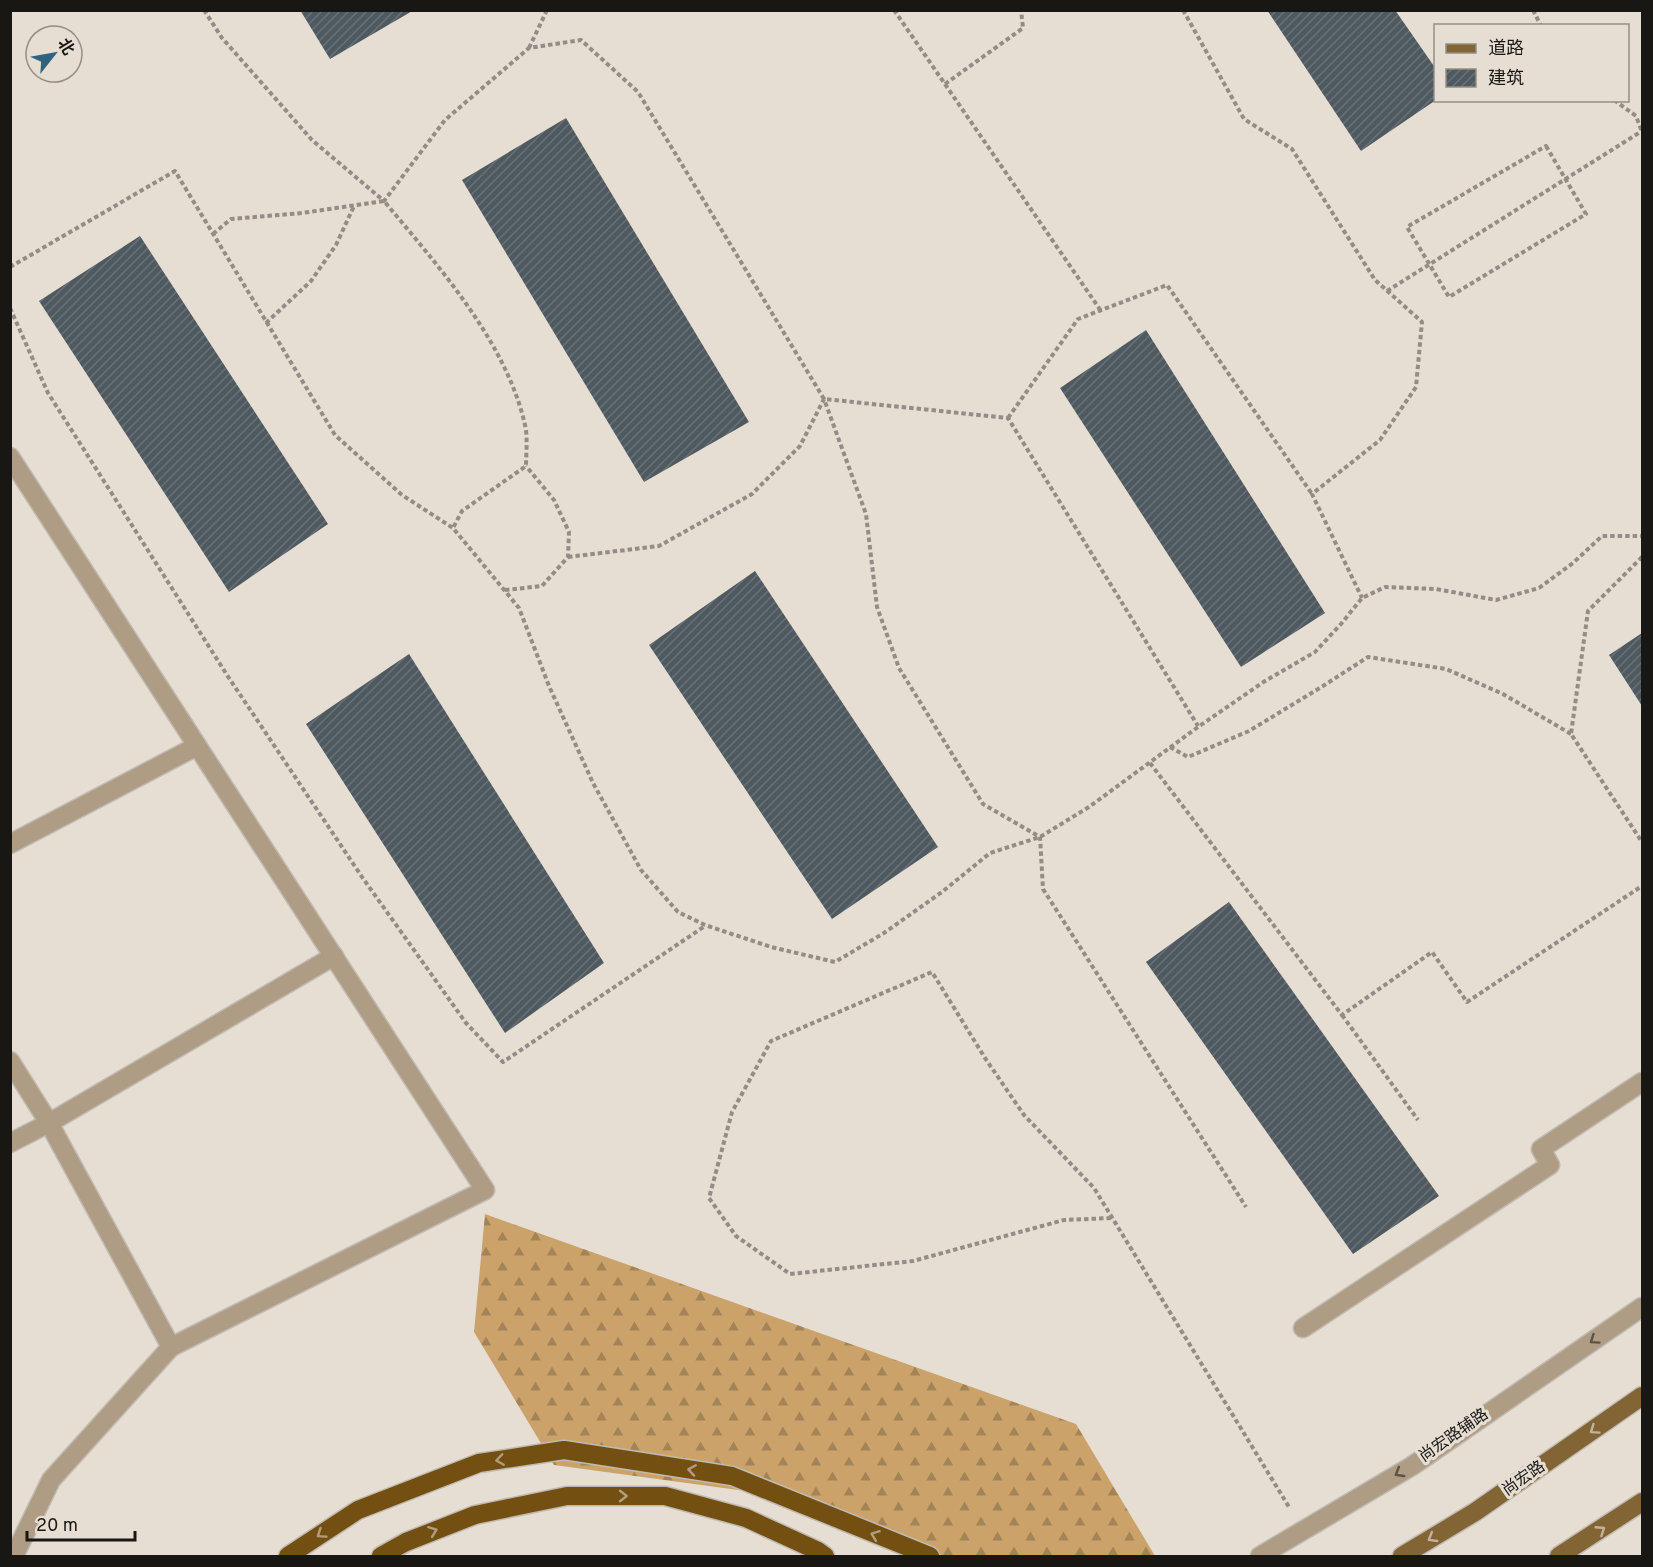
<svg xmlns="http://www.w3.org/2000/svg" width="1653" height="1567" font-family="Overpass,'Noto Sans SC',sans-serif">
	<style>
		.forest { fill: url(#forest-firs) }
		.building { fill: url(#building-hatch) }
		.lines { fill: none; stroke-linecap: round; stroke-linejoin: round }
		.minor-casing { stroke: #c1bab0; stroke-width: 21 }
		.major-casing { stroke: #c1bab0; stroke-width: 21 }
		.highway-casing { stroke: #c1bab0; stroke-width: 21 }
		.path { stroke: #938d85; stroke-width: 4; stroke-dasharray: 4.5 3; stroke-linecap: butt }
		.minor { stroke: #ae9c84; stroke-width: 18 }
		.major { stroke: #836435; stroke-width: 18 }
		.highway { stroke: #734f11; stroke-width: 18 }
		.oneway { stroke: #5c5346 }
		.oneway2 { stroke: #c3b39c }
		.oneway3 { stroke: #b29e7c }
		.labels { text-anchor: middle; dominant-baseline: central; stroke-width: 6; stroke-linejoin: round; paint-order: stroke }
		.street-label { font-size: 16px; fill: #191713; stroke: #e6ded3 }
	</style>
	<defs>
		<pattern id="forest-firs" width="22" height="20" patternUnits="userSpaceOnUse" patternTransform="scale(1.5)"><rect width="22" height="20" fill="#cba36a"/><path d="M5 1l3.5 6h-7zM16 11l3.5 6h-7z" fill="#a48456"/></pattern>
		<pattern id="building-hatch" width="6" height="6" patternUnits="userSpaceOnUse" patternTransform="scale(1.5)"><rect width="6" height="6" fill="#4e5960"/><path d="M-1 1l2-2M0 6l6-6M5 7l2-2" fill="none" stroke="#697176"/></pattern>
	</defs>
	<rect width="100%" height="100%" fill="#e6ded3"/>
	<path class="forest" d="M 485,1214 L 1076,1424 L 1155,1556 L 933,1556 L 798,1498 L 554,1465 L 474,1332 Z"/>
	<g class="building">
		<path d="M 300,10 L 414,10 L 330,59 Z"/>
		<path d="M 1267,10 L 1395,10 L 1436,69 L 1436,100 L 1361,151 Z"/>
		<path d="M 566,118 L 749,422 L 644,482 L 462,180 Z"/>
		<path d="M 140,236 L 328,524 L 229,592 L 39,301 Z"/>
		<path d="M 1146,330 L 1325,613 L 1241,667 L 1060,388 Z"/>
		<path d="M 755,571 L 938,847 L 832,919 L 649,645 Z"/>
		<path d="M 1642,633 L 1642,706 L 1609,655 Z"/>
		<path d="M 409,654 L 604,963 L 505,1033 L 306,724 Z"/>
		<path d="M 1229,902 L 1439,1196 L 1353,1254 L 1146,962 Z"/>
	</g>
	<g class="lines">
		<defs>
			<g id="minor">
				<path d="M 10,457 L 485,1190 L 171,1347 L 51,1480 L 14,1556"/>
				<path d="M 10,844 L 197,746"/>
				<path d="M 10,1061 L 49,1123 L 10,1143"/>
				<path d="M 1303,1328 L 1550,1165 L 1541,1149 L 1642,1082"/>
				<path d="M 171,1347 L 49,1123 L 334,956"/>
				<path d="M 1260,1556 L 1412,1466 L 1642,1307"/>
			</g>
			<g id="major">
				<path d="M 1402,1556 L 1475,1512 L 1642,1396"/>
				<path d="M 1559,1556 L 1642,1502"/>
			</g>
			<g id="highway">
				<path d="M 288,1556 L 358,1510 L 479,1463 L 564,1450 L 732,1476 L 930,1556"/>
				<path d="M 381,1556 L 406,1542 L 475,1515 L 567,1496 L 665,1496 L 746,1518 L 818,1551 L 825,1556"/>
			</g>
		</defs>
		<use href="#minor" class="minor-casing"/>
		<use href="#major" class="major-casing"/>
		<use href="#highway" class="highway-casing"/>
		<g class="path">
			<path d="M 204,10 L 222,38 L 312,140 L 384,201 L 445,120 L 529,48 L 581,40 L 638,92 L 824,399 L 1008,418 L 1198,726"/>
			<path d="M 894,10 L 1101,311"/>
			<path d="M 1183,10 L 1244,119 L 1292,149 L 1375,280 L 1422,322 L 1416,387 L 1380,440 L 1312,494 L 1362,598"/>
			<path d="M 1533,10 L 1541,26"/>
			<path d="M 529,48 L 547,10"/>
			<path d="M 945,84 L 1023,28 L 1021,10"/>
			<path d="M 1614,100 L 1636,116 L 1642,132"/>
			<path d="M 1546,146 L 1586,214 L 1449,297 L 1407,227 Z"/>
			<path d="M 213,234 L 231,219 L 302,213 L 384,201 C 438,266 506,341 525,425 C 528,438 526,453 526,466 L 462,511 L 453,528"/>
			<path d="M 10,267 L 175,171 L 335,435 L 402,495 L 453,528 L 519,608 L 549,686 L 593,783 L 641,870 L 678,912 L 705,925 L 771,947 L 835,962 L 884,933 L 942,892 L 990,853 L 1040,837 L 1089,807 L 1198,727 L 1265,681 L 1315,652 L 1341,624 L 1362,598 L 1385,587 L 1436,589 L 1496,600 L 1539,588 L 1573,563 L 1602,536 L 1642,536"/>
			<path d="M 1387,291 L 1642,131"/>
			<path d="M 10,308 L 48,393 L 227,675 L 362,877 L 466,1023 L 503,1062 L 705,926"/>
			<path d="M 266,323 L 311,281 L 336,245 L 354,206"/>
			<path d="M 1008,418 L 1078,319 L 1167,285 L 1312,494"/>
			<path d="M 568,557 L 659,546 L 752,494 L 800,446 L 824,399 L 866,514 L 877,607 L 899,668 L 983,804 L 1040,837 L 1043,889 L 1246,1207"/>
			<path d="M 1642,557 L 1588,611 L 1571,734 L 1642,842"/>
			<path d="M 505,590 L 542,586 L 568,557 L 569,532 L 554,500 L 526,466"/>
			<path d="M 1170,747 L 1188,757 L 1249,731 L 1323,686 L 1368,657 L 1446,669 L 1503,694 L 1571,734"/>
			<path d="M 1150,763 L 1342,1015 L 1432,952 L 1467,1002 L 1642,886"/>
			<path d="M 1342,1015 L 1418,1120"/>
			<path d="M 1111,1218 L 1064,1220 L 913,1261 L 790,1274 L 736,1236 L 709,1198 L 732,1112 L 771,1041 L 932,972 L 985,1058 L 1024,1115 L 1094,1188 L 1289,1507"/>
		</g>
		<use href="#minor" class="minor"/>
		<use href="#major" class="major"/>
		<use href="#highway" class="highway"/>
	</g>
	<defs><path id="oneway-chevron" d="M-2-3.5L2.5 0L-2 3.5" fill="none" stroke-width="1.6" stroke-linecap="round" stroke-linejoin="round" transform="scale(1.5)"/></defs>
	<g class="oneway">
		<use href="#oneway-chevron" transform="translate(1594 1340) rotate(145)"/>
		<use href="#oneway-chevron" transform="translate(1399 1473) rotate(149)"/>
	</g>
	<g class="oneway2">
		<use href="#oneway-chevron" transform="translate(1594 1430) rotate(145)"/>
		<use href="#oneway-chevron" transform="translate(1601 1530) rotate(-33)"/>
		<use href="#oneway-chevron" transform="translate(1432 1538) rotate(149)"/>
	</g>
	<g class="oneway3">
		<use href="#oneway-chevron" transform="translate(500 1460) rotate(172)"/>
		<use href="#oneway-chevron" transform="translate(692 1470) rotate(-171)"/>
		<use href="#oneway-chevron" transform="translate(623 1496)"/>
		<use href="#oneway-chevron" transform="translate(433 1531) rotate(-21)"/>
		<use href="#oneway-chevron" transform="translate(321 1534) rotate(146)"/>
		<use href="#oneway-chevron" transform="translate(875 1535) rotate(-159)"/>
	</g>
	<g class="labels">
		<g class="street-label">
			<text transform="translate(1454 1436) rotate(-35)">尚宏路辅路</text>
			<text transform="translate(1524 1479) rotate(-35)">尚宏路</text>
		</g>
	</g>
	<rect width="1653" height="1567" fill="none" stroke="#191713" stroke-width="24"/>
	<rect x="1434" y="24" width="195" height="78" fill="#e6ded3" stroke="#948e86" stroke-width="1.5"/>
	<rect x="1446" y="44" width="30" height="9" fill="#836435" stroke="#948e86" stroke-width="1.5"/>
	<text x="1488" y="54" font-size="18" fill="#191713">道路</text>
	<rect x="1446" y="69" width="30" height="18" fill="url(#building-hatch)" stroke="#948e86" stroke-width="1.5"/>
	<text x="1488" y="84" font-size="18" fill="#191713">建筑</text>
	<g transform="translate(54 54) rotate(59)"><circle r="28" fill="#e6ded3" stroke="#948e86" stroke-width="1.5"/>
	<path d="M0-4.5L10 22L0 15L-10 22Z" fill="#2f6480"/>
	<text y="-9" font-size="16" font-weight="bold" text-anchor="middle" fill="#191713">北</text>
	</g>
	<path d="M27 1531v9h108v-9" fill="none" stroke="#191713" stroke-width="3"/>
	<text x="36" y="1531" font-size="18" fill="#191713" stroke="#e6ded3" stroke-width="4.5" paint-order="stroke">20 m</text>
</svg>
